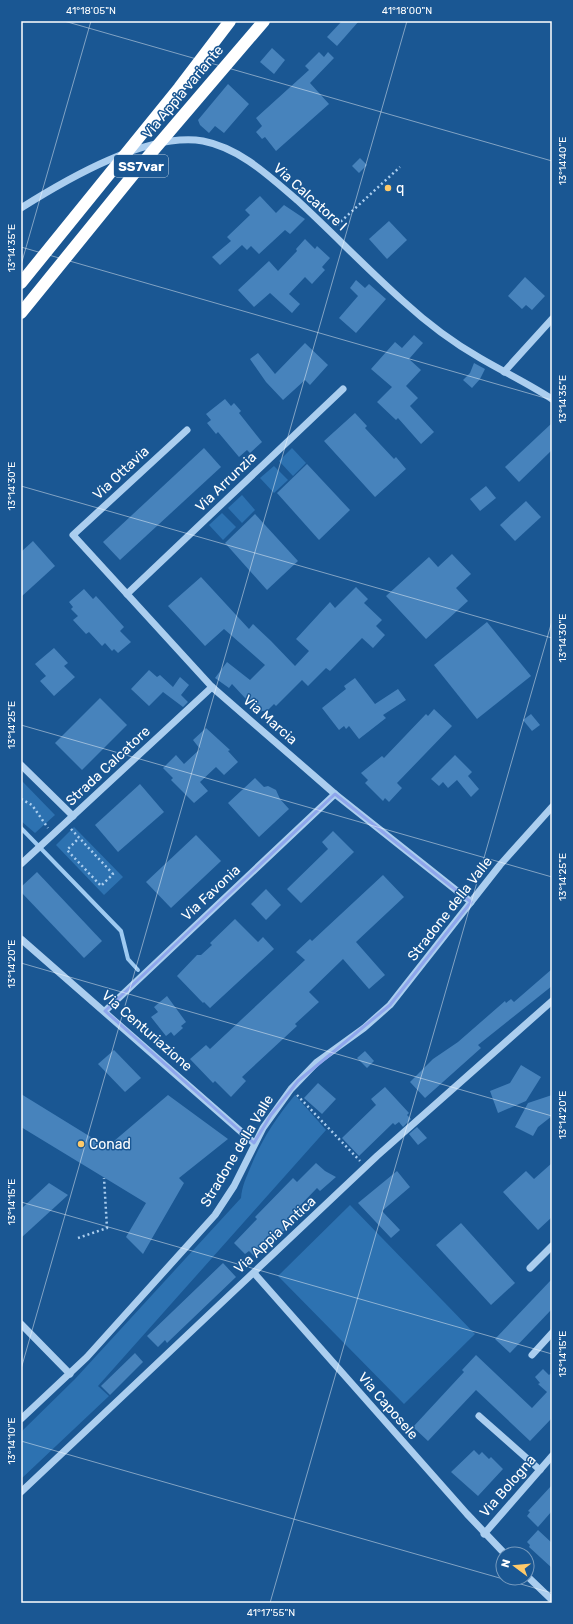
<svg xmlns="http://www.w3.org/2000/svg" width="573" height="1624" font-family="Rubik,sans-serif">
	<style>
		.green { fill: #2d72b1 }
		.lines { fill: none; stroke-linecap: round; stroke-linejoin: round }
		.stream { stroke: #9ecaf1; stroke-width: 4 }
		.building { fill: #4783bc }
		.path { stroke: #abceef; stroke-width: 2.5; stroke-dasharray: 2 3; stroke-linecap: butt }
		.minor { stroke: #abceef; stroke-width: 7 }
		.highway-bridge { stroke: #fff; stroke-width: 12 }
		.marked { fill: none; stroke: #8ea6ec; stroke-width: 3; stroke-linejoin: round }
		.ticks { fill: none; stroke: #fff; stroke-width: 1; stroke-opacity: 0.45 }
		.poi-dot { fill: #ffca69; stroke: #1a5793; stroke-width: 1.5 }
		.labels { text-anchor: middle; dominant-baseline: central; stroke-width: 3; stroke-linejoin: round; paint-order: stroke }
		.shield { fill: #1a5793; stroke: #bacddf; stroke-width: 1 }
		.shield-label { font-size: 13px; font-weight: bold; fill: #fff }
		.street-label { font-size: 14px; fill: #fff; stroke: #1a5793 }
		.poi-label { font-size: 14px; fill: #fff; stroke: #1a5793; text-anchor: start }
		.neatline { fill: none; stroke: #fff; stroke-width: 1.5 }
		.ticks-label { font-size: 10px; text-anchor: middle; fill: #fff }
	</style>
	<rect width="100%" height="100%" fill="#1a5793"/>
	<g class="green">
		<path d="M 292,448 L 306,463 L 293,476 L 279,461 Z"/>
		<path d="M 274,466 L 288,480 L 274,493 L 260,478 Z"/>
		<path d="M 242,495 L 255,510 L 242,523 L 228,508 Z"/>
		<path d="M 222,513 L 236,527 L 223,540 L 209,525 Z"/>
		<path d="M 21,780 L 55,815 L 35,833 L 21,821 Z"/>
		<path d="M 74,827 L 123,877 L 104,895 L 56,845 Z"/>
		<path d="M 295,1095 L 326,1130 L 98,1386 L 109,1396 L 21,1479 L 21,1432 L 75,1379 L 241,1198 C 242,1186 246,1178 251,1166 C 262,1139 276,1118 295,1095 Z"/>
		<path d="M 350,1205 L 475,1334 L 404,1404 L 278,1276 Z"/>
	</g>
	<g class="lines">
		<path class="stream" d="M 21,828 L 121,931 L 128,959 L 138,970"/>
	</g>
	<g class="building">
		<path d="M 342,21 L 359,21 L 337,46 L 327,37 Z"/>
		<path d="M 272,48 L 285,60 L 274,74 L 260,62 Z"/>
		<path d="M 319,52 L 324,57 L 328,52 L 334,58 L 310,83 L 329,104 L 276,151 L 265,137 L 262,139 L 256,132 L 262,126 L 256,118 L 309,70 L 305,66 Z"/>
		<path d="M 228,84 L 249,104 L 224,133 L 215,126 L 209,133 L 200,125 L 198,120 Z"/>
		<path d="M 360,158 L 367,165 L 359,173 L 352,166 Z"/>
		<path d="M 260,196 L 276,213 L 284,205 L 305,219 L 290,234 L 285,230 L 259,254 L 251,246 L 247,250 L 242,245 L 220,265 L 212,257 L 231,241 L 227,237 L 250,215 L 245,210 Z"/>
		<path d="M 389,221 L 407,240 L 387,259 L 369,239 Z"/>
		<path d="M 305,239 L 315,249 L 317,246 L 330,258 L 322,267 L 325,270 L 312,284 L 305,277 L 289,294 L 300,304 L 292,313 L 270,293 L 254,307 L 238,290 L 269,261 L 278,271 L 297,251 L 296,249 Z"/>
		<path d="M 525,277 L 545,296 L 532,310 L 526,305 L 522,309 L 508,296 Z"/>
		<path d="M 356,280 L 365,288 L 369,284 L 386,299 L 356,333 L 339,318 L 358,296 L 350,288 Z"/>
		<path d="M 414,335 L 423,343 L 409,359 L 421,370 L 406,386 L 418,398 L 410,406 L 434,432 L 421,444 L 398,418 L 396,420 L 377,402 L 392,387 L 371,369 L 395,342 L 402,348 Z"/>
		<path d="M 305,343 L 328,365 L 310,385 L 305,380 L 283,400 L 266,382 L 250,359 L 258,353 L 275,374 Z"/>
		<path d="M 474,363 L 485,369 L 480,379 L 472,388 L 463,380 L 470,373 Z"/>
		<path d="M 225,399 L 231,406 L 234,403 L 241,411 L 239,413 L 262,442 L 250,453 L 247,450 L 239,457 L 218,432 L 216,434 L 207,423 L 211,420 L 206,414 Z"/>
		<path d="M 355,413 L 367,426 L 365,428 L 394,459 L 396,457 L 406,469 L 375,497 L 324,441 Z"/>
		<path d="M 552,423 L 552,450 L 519,482 L 505,467 Z"/>
		<path d="M 204,448 L 221,467 L 120,560 L 103,542 Z"/>
		<path d="M 307,464 L 350,510 L 319,540 L 277,493 Z"/>
		<path d="M 486,486 L 496,498 L 480,511 L 470,499 Z"/>
		<path d="M 526,501 L 541,517 L 515,541 L 500,525 Z"/>
		<path d="M 255,514 L 298,561 L 267,590 L 225,543 Z"/>
		<path d="M 33,541 L 55,566 L 21,597 L 21,552 Z"/>
		<path d="M 452,554 L 471,574 L 456,588 L 468,601 L 426,639 L 386,596 L 429,557 L 438,567 Z"/>
		<path d="M 201,577 L 249,629 L 253,624 L 271,641 L 295,666 L 309,651 L 296,639 L 330,602 L 335,608 L 356,587 L 368,599 L 364,603 L 382,620 L 376,626 L 385,635 L 373,648 L 362,638 L 330,671 L 326,668 L 308,686 L 302,680 L 276,706 L 274,704 L 268,710 L 258,712 L 232,684 L 229,688 L 215,678 L 227,662 L 250,680 L 265,665 L 224,629 L 205,646 L 168,606 Z"/>
		<path d="M 84,589 L 93,599 L 96,596 L 124,627 L 120,631 L 131,642 L 118,653 L 114,649 L 112,651 L 105,643 L 102,646 L 89,632 L 86,634 L 73,620 L 78,616 L 71,609 L 73,607 L 69,602 Z"/>
		<path d="M 487,622 L 531,676 L 477,719 L 434,665 Z"/>
		<path d="M 54,648 L 68,663 L 64,666 L 75,677 L 54,696 L 40,681 L 46,676 L 35,664 Z"/>
		<path d="M 149,670 L 157,677 L 160,675 L 173,687 L 180,677 L 189,685 L 181,695 L 188,702 L 183,707 L 163,692 L 149,706 L 131,689 Z"/>
		<path d="M 355,678 L 375,704 L 398,689 L 406,700 L 383,715 L 386,718 L 359,739 L 349,726 L 346,729 L 344,726 L 339,730 L 322,708 L 346,689 L 344,686 Z"/>
		<path d="M 100,698 L 127,725 L 82,770 L 55,743 Z"/>
		<path d="M 434,709 L 452,726 L 397,783 L 402,788 L 389,802 L 385,798 L 383,801 L 365,783 L 368,780 L 361,773 L 382,756 L 384,758 L 426,714 L 428,716 Z"/>
		<path d="M 531,714 L 540,725 L 532,731 L 523,720 Z"/>
		<path d="M 206,728 L 230,750 L 228,751 L 238,762 L 224,775 L 216,767 L 200,782 L 208,791 L 194,803 L 171,780 L 173,778 L 163,768 L 176,755 L 184,764 L 200,749 L 193,740 Z"/>
		<path d="M 455,755 L 472,772 L 468,776 L 479,789 L 471,797 L 457,780 L 448,788 L 443,782 L 439,786 L 431,779 Z"/>
		<path d="M 255,778 L 264,787 L 268,786 L 276,790 L 280,799 L 289,809 L 259,837 L 228,803 Z"/>
		<path d="M 140,784 L 164,812 L 118,852 L 95,825 Z"/>
		<path d="M 333,831 L 354,852 L 301,903 L 287,889 L 328,849 L 322,842 Z"/>
		<path d="M 196,835 L 221,861 L 171,908 L 146,882 Z"/>
		<path d="M 37,872 L 102,941 L 84,958 L 21,892 L 21,887 Z"/>
		<path d="M 383,875 L 404,897 L 356,942 L 385,975 L 369,989 L 343,959 L 309,992 L 319,1002 L 295,1024 L 297,1026 L 242,1077 L 246,1081 L 231,1097 L 215,1081 L 213,1083 L 190,1059 L 206,1045 L 210,1049 L 305,960 L 296,952 L 310,939 L 312,941 Z"/>
		<path d="M 266,889 L 281,905 L 266,920 L 251,904 Z"/>
		<path d="M 235,919 L 258,942 L 263,937 L 274,949 L 210,1008 L 204,1002 L 203,1003 L 177,976 L 197,955 L 201,955 L 212,945 L 210,943 Z"/>
		<path d="M 552,969 L 552,986 L 478,1045 L 481,1048 L 425,1098 L 410,1082 L 433,1059 L 458,1042 L 505,1001 L 506,1003 L 511,999 L 514,1002 Z"/>
		<path d="M 167,996 L 186,1022 L 181,1026 L 183,1028 L 174,1036 L 171,1032 L 166,1036 L 151,1017 L 158,1012 L 154,1007 Z"/>
		<path d="M 114,1050 L 141,1078 L 125,1092 L 98,1064 Z"/>
		<path d="M 365,1051 L 374,1061 L 367,1068 L 357,1058 Z"/>
		<path d="M 521,1065 L 541,1077 L 526,1101 L 498,1113 L 490,1091 L 510,1083 Z"/>
		<path d="M 318,1083 L 336,1099 L 322,1114 L 304,1098 Z"/>
		<path d="M 385,1087 L 409,1113 L 407,1115 L 411,1119 L 403,1127 L 399,1122 L 395,1125 L 393,1123 L 359,1156 L 342,1138 L 376,1105 L 371,1099 Z"/>
		<path d="M 21,1094 L 107,1147 L 168,1095 L 228,1139 L 179,1178 L 184,1183 L 143,1254 L 126,1237 L 146,1203 L 21,1127 Z"/>
		<path d="M 552,1095 L 552,1116 L 538,1127 L 533,1136 L 515,1127 L 528,1103 Z"/>
		<path d="M 417,1127 L 427,1138 L 418,1145 L 409,1134 Z"/>
		<path d="M 316,1163 L 325,1171 L 336,1177 L 320,1191 L 317,1188 L 290,1216 L 295,1221 L 255,1257 L 249,1251 L 245,1254 L 234,1243 L 257,1219 L 255,1217 L 293,1178 L 297,1182 Z"/>
		<path d="M 552,1163 L 552,1217 L 538,1230 L 503,1192 L 526,1171 L 534,1179 Z"/>
		<path d="M 397,1171 L 410,1187 L 382,1211 L 400,1230 L 391,1238 L 358,1203 Z"/>
		<path d="M 49,1183 L 68,1195 L 21,1238 L 21,1209 Z"/>
		<path d="M 461,1223 L 515,1283 L 491,1305 L 436,1245 Z"/>
		<path d="M 223,1263 L 236,1277 L 167,1343 L 165,1340 L 158,1347 L 147,1336 Z"/>
		<path d="M 552,1279 L 552,1309 L 510,1353 L 495,1339 Z"/>
		<path d="M 135,1353 L 143,1362 L 110,1395 L 101,1386 Z"/>
		<path d="M 476,1355 L 532,1408 L 547,1392 L 538,1384 L 540,1383 L 535,1377 L 543,1369 L 549,1375 L 552,1372 L 552,1418 L 530,1441 L 476,1390 L 428,1441 L 413,1427 L 464,1372 L 462,1370 Z"/>
		<path d="M 474,1450 L 479,1455 L 482,1452 L 489,1459 L 491,1457 L 503,1469 L 478,1496 L 451,1472 Z"/>
		<path d="M 552,1485 L 552,1511 L 538,1527 L 527,1516 L 530,1512 L 528,1511 Z"/>
		<path d="M 538,1530 L 552,1543 L 552,1568 L 529,1547 L 530,1545 L 527,1542 Z"/>
	</g>
	<g class="lines">
		<g class="path">
			<path d="M 337,225 L 400,167"/>
			<path d="M 21,799 L 32,805 L 48,828"/>
			<path d="M 71,829 L 113,874 L 101,886 L 67,850 L 79,838"/>
			<path d="M 297,1095 L 360,1161"/>
			<path d="M 78,1238 L 107,1228 L 104,1178"/>
		</g>
		<g class="minor">
			<path d="M 21,208 C 67,179 147,132 203,141 C 240,148 270,177 297,200 C 333,233 367,269 403,301 C 427,323 452,342 480,358 C 504,372 529,384 552,399"/>
			<path d="M 504,372 L 552,319"/>
			<path d="M 187,430 L 73,535 L 212,687 L 335,794 L 471,902"/>
			<path d="M 127,594 L 343,389"/>
			<path d="M 21,765 L 73,816"/>
			<path d="M 21,864 L 212,687"/>
			<path d="M 21,939 L 254,1143"/>
			<path d="M 105,1011 L 335,794"/>
			<path d="M 530,1268 L 552,1246"/>
			<path d="M 254,1273 L 467,1514 L 505,1554"/>
			<path d="M 21,1324 L 70,1374"/>
			<path d="M 532,1355 L 552,1333"/>
			<path d="M 479,1416 L 540,1470"/>
			<path d="M 21,1419 L 87,1357 L 215,1215 L 234,1186 L 263,1128 L 291,1089 L 317,1062 L 364,1028 L 390,1005 L 500,865 L 552,807"/>
			<path d="M 21,1492 L 377,1156 L 552,1001"/>
			<path d="M 484,1534 L 552,1456"/>
			<path d="M 527,1576 L 552,1600"/>
		</g>
		<g class="highway-bridge">
			<path d="M 21,283 L 179,88 L 230,21"/>
			<path d="M 21,313 L 146,159 L 264,21"/>
		</g>
	</g>
	<path class="marked" d="M 335,794 L 471,902 L 390,1005 L 298,1081 L 271,1115 L 254,1143 L 105,1011 Z"/>
	<path class="ticks" d="M 64,21 L 552,161M 21,247 L 552,400M 21,265 L 91,21M 21,486 L 552,638M 21,725 L 552,877M 21,963 L 552,1116M 21,1202 L 552,1354M 21,1369 L 407,21M 21,1441 L 552,1593M 270,1603 L 552,621"/>
	<g class="poi-dot">
		<circle cx="388" cy="188" r="4"/>
		<circle cx="81" cy="1144" r="4"/>
	</g>
	<g class="labels">
		<rect class="shield" x="114" y="155" width="54" height="22" rx="3"/>
		<g class="shield-label">
			<text x="141" y="166">SS7var</text>
		</g>
		<g class="street-label">
			<text transform="translate(183 92) rotate(-50)">Via Appia variante</text>
			<text transform="translate(310 197) rotate(42)">Via Calcatore I</text>
			<text transform="translate(121 473) rotate(-43)">Via Ottavia</text>
			<text transform="translate(226 482) rotate(-44)">Via Arrunzia</text>
			<text transform="translate(270 720) rotate(41)">Via Marcia</text>
			<text transform="translate(108 766) rotate(-43)">Strada Calcatore</text>
			<text transform="translate(211 893) rotate(-43)">Via Favonia</text>
			<text transform="translate(450 909) rotate(-52)">Stradone della Valle</text>
			<text transform="translate(147 1031) rotate(41)">Via Centuriazione</text>
			<text transform="translate(237 1151) rotate(-59)">Stradone della Valle</text>
			<text transform="translate(275 1235) rotate(-43)">Via Appia Antica</text>
			<text transform="translate(388 1406) rotate(49)">Via Caposele</text>
			<text transform="translate(508 1486) rotate(-49)">Via Bologna</text>
		</g>
		<g class="poi-label">
			<text x="396" y="188">q</text>
			<text x="89" y="1144">Conad</text>
		</g>
	</g>
	<rect width="573" height="1624" fill="none" stroke="#1a5793" stroke-width="44"/>
	<g transform="translate(515 1566) rotate(286)"><circle r="19" fill="#1a5793" stroke="#769abe"/>
	<path d="M0-3L7 15L0 10L-7 15Z" fill="#ffca69"/>
	<text y="-6" font-size="11" font-weight="bold" text-anchor="middle" fill="#ffffff">N</text>
	</g>
	<rect x="22" y="22" width="529" height="1580" class="neatline"/>
	<g class="ticks-label">
		<text x="91" y="14">41°18'05"N</text>
		<text x="407" y="14">41°18'00"N</text>
		<text transform="translate(562 161) rotate(-90)" y="4">13°14'40"E</text>
		<text transform="translate(11 248) rotate(-90)" y="4">13°14'35"E</text>
		<text transform="translate(562 399) rotate(-90)" y="4">13°14'35"E</text>
		<text transform="translate(11 486) rotate(-90)" y="4">13°14'30"E</text>
		<text transform="translate(562 638) rotate(-90)" y="4">13°14'30"E</text>
		<text transform="translate(11 725) rotate(-90)" y="4">13°14'25"E</text>
		<text transform="translate(562 877) rotate(-90)" y="4">13°14'25"E</text>
		<text transform="translate(11 964) rotate(-90)" y="4">13°14'20"E</text>
		<text transform="translate(562 1115) rotate(-90)" y="4">13°14'20"E</text>
		<text transform="translate(11 1202) rotate(-90)" y="4">13°14'15"E</text>
		<text transform="translate(562 1354) rotate(-90)" y="4">13°14'15"E</text>
		<text transform="translate(11 1441) rotate(-90)" y="4">13°14'10"E</text>
		<text x="271" y="1616">41°17'55"N</text>
	</g>
</svg>
